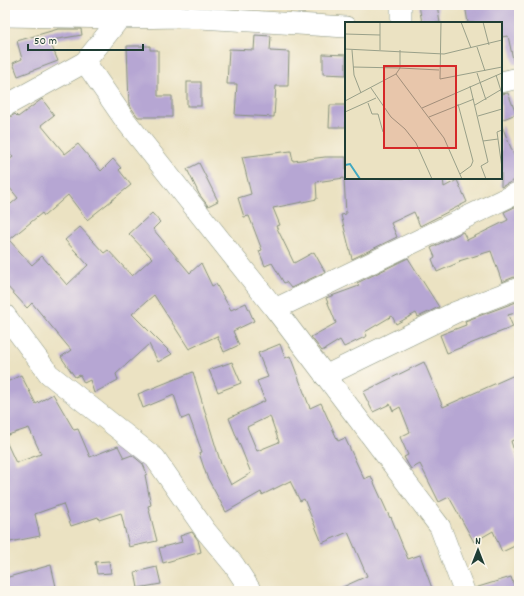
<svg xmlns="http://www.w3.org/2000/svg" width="524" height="596" font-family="Dekko,sans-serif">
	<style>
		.building { fill: #b6a6d3; fill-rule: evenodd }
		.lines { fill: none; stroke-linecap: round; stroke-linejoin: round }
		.minor-casing { stroke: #85907b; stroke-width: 22 }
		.minor { stroke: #fff; stroke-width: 21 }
		.inset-river { fill: none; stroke: #41a8c1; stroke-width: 2 }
		.inset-road { fill: none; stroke: #99a089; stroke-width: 1 }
		.view { fill: #d62828; fill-opacity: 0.15; stroke: #d62828; stroke-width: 2 }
		.inset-edge { fill: none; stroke: #1f3d34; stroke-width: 2 }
	</style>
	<rect width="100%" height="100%" fill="#fbf7ec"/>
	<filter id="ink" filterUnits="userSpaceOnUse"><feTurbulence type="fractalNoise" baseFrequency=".025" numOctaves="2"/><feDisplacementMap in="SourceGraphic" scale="8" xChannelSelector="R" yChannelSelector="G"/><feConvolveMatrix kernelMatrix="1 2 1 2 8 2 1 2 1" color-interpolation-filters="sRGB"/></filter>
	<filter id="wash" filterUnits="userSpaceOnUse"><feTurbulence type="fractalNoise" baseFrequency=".012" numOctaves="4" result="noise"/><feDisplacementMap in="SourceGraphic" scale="16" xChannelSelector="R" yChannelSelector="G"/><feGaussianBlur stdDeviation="0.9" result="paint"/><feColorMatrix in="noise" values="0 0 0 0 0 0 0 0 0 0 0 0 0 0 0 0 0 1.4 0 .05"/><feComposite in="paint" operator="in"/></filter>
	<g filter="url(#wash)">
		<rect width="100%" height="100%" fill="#ebe2c2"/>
		<g id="blocks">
			<g class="building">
				<path d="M 419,5 L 437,5 L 440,23 L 422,23 Z"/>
				<path d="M 465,5 L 519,5 L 519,64 L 514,64 L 508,36 L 501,37 L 501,23 L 468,23 Z"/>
				<path d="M 58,29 L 81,29 L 82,35 L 52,40 L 52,43 L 51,44 L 58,61 L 18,76 L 13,63 L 22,59 L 17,41 Z"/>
				<path d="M 255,35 L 271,36 L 270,51 L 289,52 L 288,86 L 276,86 L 274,117 L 235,115 L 237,84 L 227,84 L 229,49 L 254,50 Z"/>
				<path d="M 127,46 L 150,46 L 150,50 L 158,50 L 158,96 L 172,96 L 172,117 L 138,117 L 129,105 Z"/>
				<path d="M 323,54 L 346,55 L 346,75 L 323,74 Z"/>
				<rect x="187" y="82" width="14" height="24"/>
				<path d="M 508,93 L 516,114 L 501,120 L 501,94 Z"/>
				<path d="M 42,99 L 54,115 L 41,125 L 65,154 L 78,144 L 101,171 L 113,159 L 121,168 L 119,170 L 131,185 L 87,220 L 68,195 L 44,216 L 42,213 L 9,240 L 32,265 L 42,256 L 67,285 L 88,265 L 65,240 L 80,227 L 104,253 L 108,250 L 132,276 L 152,258 L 129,234 L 152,213 L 160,222 L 153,229 L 190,273 L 201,263 L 212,286 L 216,284 L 231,310 L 246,303 L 254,321 L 233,331 L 239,345 L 224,352 L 217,336 L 189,349 L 154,295 L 132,314 L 172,354 L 158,362 L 149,344 L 116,374 L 118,380 L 94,393 L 90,380 L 84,383 L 80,375 L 75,377 L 61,357 L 71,350 L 32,303 L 27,308 L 5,284 L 5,209 L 18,198 L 5,182 L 5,163 L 13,157 L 5,146 L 5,120 L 15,114 L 18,117 Z"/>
				<path d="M 330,105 L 346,105 L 346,127 L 329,127 Z"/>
				<path d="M 501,124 L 519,167 L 519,178 L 501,187 Z"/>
				<path d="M 291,151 L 293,161 L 325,157 L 346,157 L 346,178 L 443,178 L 444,187 L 457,180 L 467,202 L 420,226 L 414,212 L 391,223 L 397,237 L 352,259 L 341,215 L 346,214 L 344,178 L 316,182 L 317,199 L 273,208 L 280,225 L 276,226 L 294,263 L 314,252 L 325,272 L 291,288 L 286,282 L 284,283 L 272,263 L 265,266 L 259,251 L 262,250 L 249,216 L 244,217 L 238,198 L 251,194 L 242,157 Z"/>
				<path d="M 199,163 L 218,201 L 208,206 L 199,194 L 187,169 Z"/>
				<path d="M 519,205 L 519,275 L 502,282 L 491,251 L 459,261 L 460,262 L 437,272 L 432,259 L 435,257 L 431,248 L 463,232 L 467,240 L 508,220 L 504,212 Z"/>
				<path d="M 408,258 L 439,307 L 418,317 L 416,313 L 396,324 L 392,316 L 365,332 L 367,336 L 344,347 L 340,340 L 322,351 L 311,337 L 336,323 L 326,298 L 359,286 L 357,283 Z"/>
				<path d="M 519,301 L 519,312 L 508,315 L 513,327 L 447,353 L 440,335 L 466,325 L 465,321 Z"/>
				<path d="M 280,344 L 285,358 L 290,356 L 310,408 L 321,403 L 338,441 L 345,438 L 364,479 L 371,476 L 390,518 L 391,517 L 408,559 L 420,555 L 433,591 L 334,591 L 367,576 L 348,532 L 322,543 L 304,499 L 300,501 L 290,481 L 262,495 L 261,492 L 226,512 L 207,477 L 199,453 L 202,452 L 189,416 L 182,419 L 174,395 L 143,408 L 138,394 L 193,372 L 221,464 L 231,485 L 251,473 L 229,418 L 265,401 L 257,381 L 268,377 L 258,353 ZM 270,416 L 279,442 L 257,451 L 247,427 Z"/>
				<path d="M 232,362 L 241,383 L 218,392 L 209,370 Z"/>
				<path d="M 424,362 L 443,407 L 519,373 L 519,438 L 511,441 L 519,468 L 519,544 L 502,552 L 493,531 L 474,542 L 449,497 L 439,502 L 420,464 L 411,469 L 409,466 L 404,457 L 408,455 L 400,437 L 410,432 L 400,407 L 393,411 L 390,404 L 373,412 L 363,392 Z"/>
				<path d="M 21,375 L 36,404 L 53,394 L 74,430 L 78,429 L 90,457 L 118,446 L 124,458 L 132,455 L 143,464 L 147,474 L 145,475 L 151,505 L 148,506 L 157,541 L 129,547 L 121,513 L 99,520 L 98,517 L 71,526 L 63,504 L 35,514 L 40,536 L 5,543 L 5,516 L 9,515 L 5,504 L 5,439 L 16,463 L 41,454 L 29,428 L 5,436 L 5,383 Z"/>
				<path d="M 192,532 L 198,540 L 201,552 L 163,563 L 159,548 L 182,542 L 180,536 Z"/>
				<path d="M 109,561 L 111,573 L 97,574 L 95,562 Z"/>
				<path d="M 51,565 L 57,591 L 5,591 L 5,578 Z"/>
				<path d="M 157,567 L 161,584 L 138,588 L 135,572 Z"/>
				<path d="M 511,577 L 516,591 L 476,591 L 475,588 Z"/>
			</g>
		</g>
	</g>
	<g filter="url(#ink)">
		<use href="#blocks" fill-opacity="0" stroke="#85907b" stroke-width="1"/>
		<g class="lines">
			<defs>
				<g id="minor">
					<path d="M 401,5 L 401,23"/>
					<path d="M 5,16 L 120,18 L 119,7"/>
					<path d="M 85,62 L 125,120 L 275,309 L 440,527 L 464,591"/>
					<path d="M 501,82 L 519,78"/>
					<path d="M 5,106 L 85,62 L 120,18 L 183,17 L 346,27"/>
					<path d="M 275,309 L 519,192"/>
					<path d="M 5,315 L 49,374 L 155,458 L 205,530 L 234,565 L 251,591"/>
					<path d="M 325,376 L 456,312 L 519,288"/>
				</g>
			</defs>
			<use href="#minor" class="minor-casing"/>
			<use href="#minor" class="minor"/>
		</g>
	</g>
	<g transform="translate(345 22)">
		<rect width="157" height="157" fill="#ebe2c2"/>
		<path class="inset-river" d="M 0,143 L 5,142 L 15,157"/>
		<path class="inset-road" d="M 35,0 L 35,28M 96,0 L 95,57 L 157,45M 116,0 L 126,26M 138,0 L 144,23M 0,12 L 35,13M 132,25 L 140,49M 0,27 L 99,32 L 157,18M 7,28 L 9,53 L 16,71M 8,45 L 55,46 L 55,28M 132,51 L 141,78M 51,52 L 99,116 L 117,157M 151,53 L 157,72M 125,64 L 143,140 L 136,144 L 141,157M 26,66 L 46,95 L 60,107 L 71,121 L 87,157M 0,79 L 51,52 L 55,46 L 94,48M 23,81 L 27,92 L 33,92 L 38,110M 113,82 L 128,139 L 126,144 L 115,152M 130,83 L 157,67M 77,86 L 157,51M 0,90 L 31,76M 133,94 L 157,87M 84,95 L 129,77M 157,108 L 152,110 L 157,146M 138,119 L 153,117"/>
		<path class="view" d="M 39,44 L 111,44 L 111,126 L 39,126 Z"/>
		<rect width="157" height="157" class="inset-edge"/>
	</g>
	<rect width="524" height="596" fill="none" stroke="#fbf7ec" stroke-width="20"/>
	<g transform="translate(478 550)" stroke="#fbf7ec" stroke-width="3" paint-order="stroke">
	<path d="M0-3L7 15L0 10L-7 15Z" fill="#1f3d34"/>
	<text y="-6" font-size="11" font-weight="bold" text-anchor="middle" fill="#1f3d34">N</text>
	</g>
	<path d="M28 44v6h115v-6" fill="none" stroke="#1f3d34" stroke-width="2"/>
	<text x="34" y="44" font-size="12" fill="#1f3d34" stroke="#fbf7ec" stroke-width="3" paint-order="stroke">50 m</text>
</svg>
